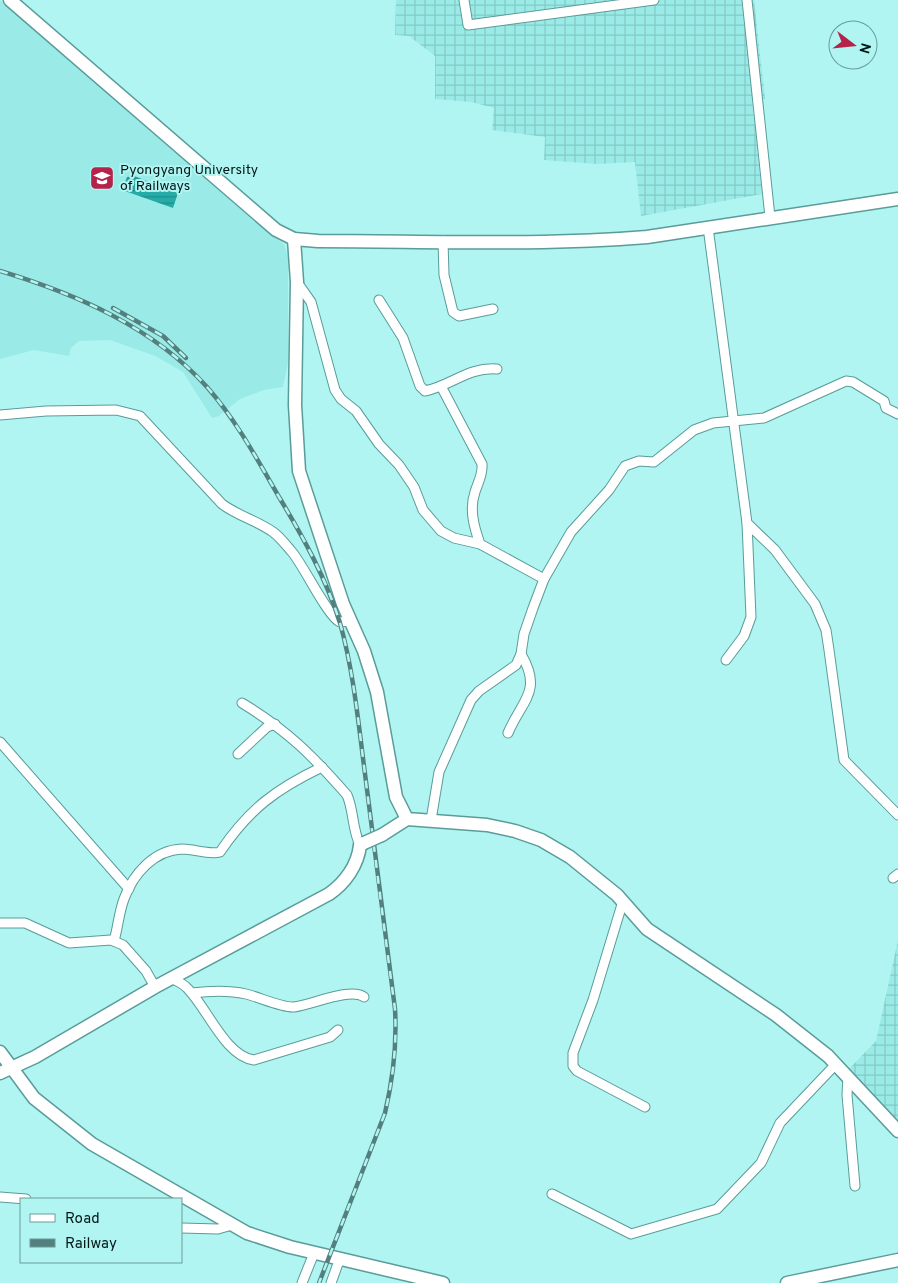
<svg xmlns="http://www.w3.org/2000/svg" width="898" height="1283" font-family="Overpass,sans-serif">
	<style>
		.built { fill: #9aebe7 }
		.industrial { fill: url(#industrial-grid) }
		.water { fill: url(#water-rules) }
		.lines { fill: none; stroke-linecap: round; stroke-linejoin: round }
		.street-casing { stroke: #599c99; stroke-width: 11 }
		.secondary-casing { stroke: #599c99; stroke-width: 15 }
		.street { stroke: #fff; stroke-width: 9 }
		.secondary { stroke: #fff; stroke-width: 12 }
		.rail-casing { stroke: #53807e; stroke-width: 4.5 }
		.rail { stroke: #b0f5f1; stroke-width: 2.5; stroke-dasharray: 8; stroke-linecap: butt }
		.secondary-bridge-casing { stroke: #599c99; stroke-width: 15; stroke-linecap: butt }
		.secondary-bridge { stroke: #fff; stroke-width: 12 }
		.labels { text-anchor: middle; dominant-baseline: central; stroke-width: 4; stroke-linejoin: round; paint-order: stroke }
		.poi-label { font-size: 14px; fill: #001717; stroke: #b0f5f1; text-anchor: start }
	</style>
	<defs>
		<pattern id="industrial-grid" width="8" height="8" patternUnits="userSpaceOnUse" patternTransform="scale(1.25)"><rect width="8" height="8" fill="#9aebe7"/><path d="M0 4h8M4 0v8" fill="none" stroke="#83c9c5"/></pattern>
		<pattern id="water-rules" width="6" height="5" patternUnits="userSpaceOnUse" patternTransform="scale(1.25)"><rect width="6" height="5" fill="#26aca8"/><path d="M0 2.5h6" fill="none" stroke="#1e8b88"/></pattern>
	</defs>
	<rect width="100%" height="100%" fill="#b0f5f1"/>
	<path class="built" d="M 0,0 L 266,231 L 284,244 L 288,258 L 288,363 L 283,387 L 264,390 L 240,399 L 219,416 L 212,418 L 183,372 L 155,356 L 110,340 L 79,341 L 71,348 L 69,356 L 34,350 L 0,359 Z"/>
	<g class="industrial">
		<path d="M 396,0 L 754,0 L 765,99 L 752,100 L 762,194 L 641,216 L 635,162 L 597,164 L 544,160 L 545,137 L 492,130 L 494,108 L 471,102 L 435,99 L 435,56 L 409,36 L 395,35 Z"/>
		<path d="M 898,940 L 898,1120 L 849,1069 L 876,1041 Z"/>
	</g>
	<path class="water" d="M 134,176 L 178,193 L 173,208 L 122,190 L 127,177 Z"/>
	<g class="lines">
		<defs>
			<g id="street">
				<path d="M 464,0 L 468,25 L 654,0"/>
				<path d="M 747,0 L 770,217"/>
				<path d="M 708,227 L 747,523 L 775,550 L 815,604 L 826,630 L 829,650 L 844,760 L 898,815"/>
				<path d="M 443,241 L 444,275 L 453,312 L 459,316 L 493,309"/>
				<path d="M 297,282 L 311,302 L 335,390 L 341,399 L 356,411 L 379,444 L 399,465 L 414,487 L 423,510 L 441,531 L 454,538 L 480,544 L 544,579"/>
				<path d="M 379,300 L 403,338 L 420,386 L 425,391 C 453,385 467,367 497,369"/>
				<path d="M 442,388 L 482,464 C 483,475 478,482 475,492 C 469,509 474,527 480,544"/>
				<path d="M 0,415 L 46,411 L 116,410 L 140,416 L 222,504 C 238,516 258,521 273,532 C 280,537 286,545 292,552 C 304,566 328,617 340,622 L 350,621"/>
				<path d="M 726,660 L 744,636 L 751,617 L 747,523"/>
				<path d="M 242,703 C 288,731 312,755 347,795 C 354,811 352,829 360,845"/>
				<path d="M 508,733 C 522,700 543,691 521,654"/>
				<path d="M 0,742 L 129,889"/>
				<path d="M 238,754 L 267,727 L 275,724"/>
				<path d="M 431,820 L 439,772 L 471,700 L 479,691 L 516,665 L 521,654 L 524,634 L 533,608 L 544,579 L 571,532 L 609,490 L 625,466 L 639,461 L 654,462 L 694,430 L 713,423 L 764,418 L 846,381 L 853,382 L 884,401 L 886,408 L 898,414"/>
				<path d="M 893,878 L 898,874"/>
				<path d="M 623,901 L 593,1000 L 573,1053 L 573,1066 L 577,1071 L 645,1107"/>
				<path d="M 0,923 L 25,923 L 69,943 L 111,940 L 123,945 L 146,971 L 155,987"/>
				<path d="M 114,941 C 118,927 119,912 124,899 C 133,874 154,850 182,849 C 194,849 209,855 220,852 C 249,809 276,789 322,767"/>
				<path d="M 171,978 C 177,981 184,984 188,989 C 207,1008 226,1057 254,1060 L 330,1037 L 338,1030"/>
				<path d="M 192,993 C 209,991 228,990 246,994 C 259,997 282,1008 294,1007 C 311,1005 351,987 364,997"/>
				<path d="M 848,1076 L 847,1095 L 855,1186"/>
				<path d="M 552,1194 L 631,1234 L 717,1209 L 761,1163 L 780,1123 L 836,1064"/>
				<path d="M 0,1197 L 26,1199"/>
				<path d="M 181,1228 L 218,1229 L 232,1225"/>
				<path d="M 302,1283 L 314,1253"/>
				<path d="M 331,1283 L 340,1258"/>
			</g>
			<g id="secondary">
				<path d="M 10,0 L 276,230 L 294,239 L 318,241 C 427,241 538,246 647,237 L 898,199"/>
				<path d="M 294,239 L 297,282 L 295,405 L 299,471 L 343,604 L 364,651 L 377,692 L 396,797 L 407,819 L 487,825 L 515,831 L 541,840 L 570,857 L 617,895 L 647,929 L 776,1015 L 828,1056 L 898,1131"/>
				<path d="M 382,835 L 407,819"/>
				<path d="M 0,1052 L 34,1098 L 92,1144 L 247,1233 L 290,1247 L 443,1283"/>
				<path d="M 0,1073 L 35,1057 L 155,987 L 329,894 C 345,883 358,865 360,845 L 364,843"/>
				<path d="M 787,1283 L 898,1260"/>
			</g>
		</defs>
		<use href="#street" class="street-casing"/>
		<use href="#secondary" class="secondary-casing"/>
		<use href="#street" class="street"/>
		<use href="#secondary" class="secondary"/>
		<defs>
			<g id="rail">
				<path d="M 0,271 C 76,294 153,327 207,387 C 236,420 257,459 279,497 C 303,537 326,578 340,623 C 353,669 358,719 364,766 C 374,847 384,928 395,1009 C 397,1044 393,1079 385,1113 L 319,1283"/>
				<path d="M 113,308 L 163,336 L 186,358"/>
			</g>
		</defs>
		<use href="#rail" class="rail-casing"/>
		<use href="#rail" class="rail"/>
		<defs>
			<path id="secondary-bridge" d="M 364,843 L 382,835"/>
		</defs>
		<use href="#secondary-bridge" class="secondary-bridge-casing"/>
		<use href="#secondary-bridge" class="secondary-bridge"/>
	</g>
	<defs>
		<symbol id="university-square" viewBox="-11 -11 22 22"><rect x="-9" y="-9" width="18" height="18" rx="4" fill="#b5234a" stroke="#b0f5f1"/><path d="M0-5L7-2L0 1L-7-2ZM-4 1L0 2.5L4 1V4Q0 6-4 4Z" fill="#fff"/></symbol>
	</defs>
	<g fill-rule="evenodd">
		<use href="#university-square" x="88" y="164" width="28" height="28"/>
	</g>
	<g class="labels">
		<g class="poi-label">
			<text x="120" y="170">Pyongyang University<tspan x="120" dy="16">of Railways</tspan></text>
		</g>
	</g>
	<rect x="20" y="1198" width="162" height="65" fill="#b0f5f1" stroke="#6a9c9a"/>
	<rect x="30" y="1214" width="25" height="8" fill="#ffffff" stroke="#6a9c9a"/>
	<text x="65" y="1223" font-size="15" fill="#001717">Road</text>
	<rect x="30" y="1239" width="25" height="8" fill="#53807e" stroke="#6a9c9a"/>
	<text x="65" y="1248" font-size="15" fill="#001717">Railway</text>
	<g transform="translate(853 45) rotate(106)"><circle r="24" fill="#b0f5f1" stroke="#6a9c9a"/>
	<path d="M0-4L9 19L0 12L-9 19Z" fill="#b5234a"/>
	<text y="-8" font-size="14" font-weight="bold" text-anchor="middle" fill="#001717">N</text>
	</g>
</svg>
